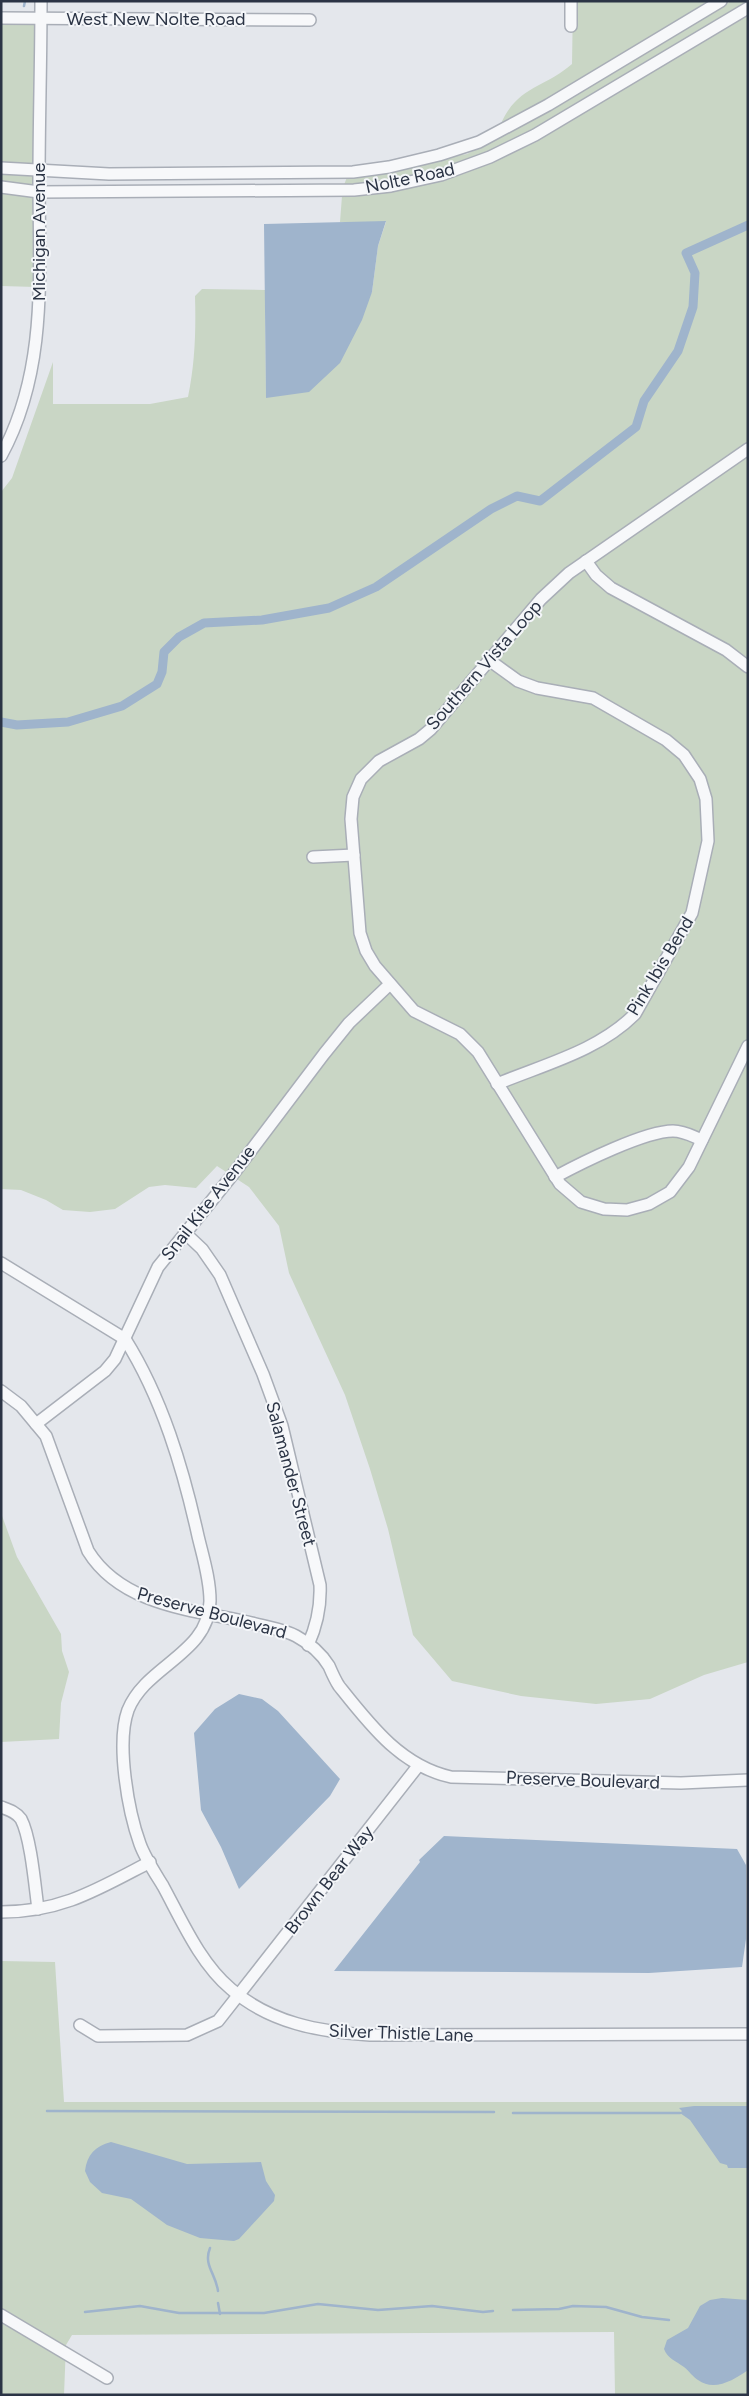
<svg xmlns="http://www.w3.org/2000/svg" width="749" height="2396" font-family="Figtree,sans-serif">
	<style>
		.green { fill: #c9d6c5 }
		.water { fill: #9fb4cc }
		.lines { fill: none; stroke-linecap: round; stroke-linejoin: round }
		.stream { stroke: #9fb4cc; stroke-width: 2.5 }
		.canal { stroke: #9fb4cc; stroke-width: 9 }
		.minor-casing { stroke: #a9aeb7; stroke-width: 14 }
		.minor { stroke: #f7f8fa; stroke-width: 11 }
		.labels { text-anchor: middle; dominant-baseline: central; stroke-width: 4; stroke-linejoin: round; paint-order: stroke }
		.street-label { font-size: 18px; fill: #2b3445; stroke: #f4f6f9 }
	</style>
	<rect width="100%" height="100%" fill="#e4e7ec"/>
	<g class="green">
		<path d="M 573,1 L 711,1 L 546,101 L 500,126 C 516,86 545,88 572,64 Z"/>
		<path d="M 731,1 L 748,2 L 532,130 L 489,152 L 440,170 L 390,181 L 344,185 L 347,177 L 467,154 L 550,110 Z"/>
		<path d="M 748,13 L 748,1662 L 704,1675 L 650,1699 L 596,1704 L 521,1696 L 452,1681 L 413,1635 L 388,1529 L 370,1469 L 345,1395 L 289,1273 L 279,1226 L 249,1187 L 217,1166 L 196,1188 L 165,1185 L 149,1187 L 115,1209 L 90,1212 L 63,1210 L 46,1200 L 21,1190 L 1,1189 L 1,492 L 12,478 L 53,362 L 53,404 L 150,404 L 188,397 C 195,363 196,331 195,296 L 202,289 L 265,290 L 266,397 L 309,391 L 372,292 L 378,246 L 386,222 L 340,222 L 342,196 L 442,179 Z"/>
		<path d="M 1,22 L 36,22 L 35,166 L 1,163 Z"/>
		<path d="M 1,173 L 34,176 L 34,187 L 1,182 Z"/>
		<path d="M 1,192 L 34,197 L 36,287 L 1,286 Z"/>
		<path d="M 1,1513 L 17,1557 L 61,1634 L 62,1651 L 69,1672 L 61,1703 L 59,1739 L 1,1742 Z"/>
		<path d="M 1,1961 L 55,1962 L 64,2102 L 748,2102 L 748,2395 L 615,2395 L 614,2332 L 72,2335 L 66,2345 L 64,2395 L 1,2395 Z"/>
	</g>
	<g class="water">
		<path d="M 386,221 L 378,246 L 372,292 L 362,320 L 340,363 L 309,392 L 266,398 L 264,224 Z"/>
		<path d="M 239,1694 L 262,1699 L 278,1711 L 340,1779 L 330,1796 L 239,1889 L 221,1847 L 201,1810 L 194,1733 L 215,1709 Z"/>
		<path d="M 444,1836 L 737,1849 L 746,1865 L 746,1939 L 742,1967 L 649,1973 L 334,1971 L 420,1862 L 419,1860 Z"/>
		<path d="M 694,2106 L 748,2106 L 748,2168 L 728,2168 L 727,2165 L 720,2163 L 690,2120 L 680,2113 L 682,2111 L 679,2108 Z"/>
		<path d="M 111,2142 L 187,2164 L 261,2162 L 266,2181 L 275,2195 L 274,2201 L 239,2239 L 234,2241 L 200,2238 L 167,2225 L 131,2199 L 102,2193 L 90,2182 L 85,2171 C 87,2155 95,2146 111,2142 Z"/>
		<path d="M 722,2298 L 748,2300 L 748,2370 C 734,2380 714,2392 698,2380 C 693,2377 689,2371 684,2367 C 676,2361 668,2359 664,2349 L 667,2340 L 688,2328 L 700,2306 L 710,2300 Z"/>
	</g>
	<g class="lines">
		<g class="stream">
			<path d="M 24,6 L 25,1"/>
			<path d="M 47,2111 L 494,2112"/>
			<path d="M 513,2113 L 680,2113"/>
			<path d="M 210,2248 C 203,2265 216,2274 218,2291"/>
			<path d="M 218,2303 L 220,2314"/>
			<path d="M 513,2310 L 559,2309 L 573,2306 L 606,2307 L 642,2317 L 669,2320"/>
			<path d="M 85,2312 L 140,2306 L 179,2313 L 264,2313 L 318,2304 L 378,2310 L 432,2306 L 483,2312 L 493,2311"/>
		</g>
		<path class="canal" d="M 1,722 L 17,725 L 68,722 L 122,706 L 157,684 L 162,672 L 164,652 L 179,637 L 204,623 L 262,620 L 329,608 L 376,587 L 491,509 L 517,496 L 540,501 L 636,427 L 644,401 L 678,351 L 693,307 L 695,273 L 686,253 L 748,225"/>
		<defs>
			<g id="minor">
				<path d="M 571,1 L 571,26"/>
				<path d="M 1,18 L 310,20"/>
				<path d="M 1,168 L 109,174 L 353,172 L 389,167 L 439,155 L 479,142 L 548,105 L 721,1"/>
				<path d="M 1,187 L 39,192 L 354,190 L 391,186 L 441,175 L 490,157 L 535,135 L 748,8"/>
				<path d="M 748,449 L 569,573 L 541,599 L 431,729 L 419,739 L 379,761 L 361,779 L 353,797 L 351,819 L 360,933 L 366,951 L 375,966 L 414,1011 L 460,1034 L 478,1052 L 560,1184 L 581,1202 L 604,1209 L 627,1210 L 649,1204 L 670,1192 L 689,1167 L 748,1046"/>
				<path d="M 1,456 C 48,370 39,274 39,180 C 39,121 41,61 41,1"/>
				<path d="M 586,561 L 596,575 L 611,588 L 726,650 L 748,667"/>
				<path d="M 489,660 L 518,681 L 537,688 L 593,698 L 666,740 L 684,755 L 700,779 L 706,799 L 708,841 L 692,913 L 635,1014 C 598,1051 545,1064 497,1084"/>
				<path d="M 313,857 L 354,855"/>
				<path d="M 555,1177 C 581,1163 645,1131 673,1131 C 684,1131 692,1136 702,1140"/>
				<path d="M 185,1233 L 202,1249 L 220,1275 L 263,1374 L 282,1426 L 320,1585 C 321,1607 317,1625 308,1645"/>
				<path d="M 1,1263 L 125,1339 C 162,1398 183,1468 198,1536 C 203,1557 210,1579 210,1601 C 209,1654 146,1665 128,1710 C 116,1743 128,1811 140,1844 C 145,1858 155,1873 163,1886 C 182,1921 200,1963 231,1989 C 270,2023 320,2032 370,2035 L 748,2034"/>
				<path d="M 1,1391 L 21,1406 L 46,1436 L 88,1551 C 122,1606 194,1610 252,1623 C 266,1627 283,1629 296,1636 C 309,1643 321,1653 329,1666 C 332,1673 335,1680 339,1686 C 370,1725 401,1766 451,1777 L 681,1783 L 748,1780"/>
				<path d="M 36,1424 L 105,1371 L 115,1359 L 158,1267 L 234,1173 L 324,1054 L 349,1023 L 390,984"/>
				<path d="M 1,1807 C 9,1810 16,1812 21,1819 C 31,1838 35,1887 38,1909"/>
				<path d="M 1,1912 C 62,1912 98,1889 150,1862"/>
				<path d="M 80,2025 L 98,2036 L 187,2035 L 218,2021 L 418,1766"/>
				<path d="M 1,2315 L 107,2378"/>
			</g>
		</defs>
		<use href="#minor" class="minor-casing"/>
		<use href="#minor" class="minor"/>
	</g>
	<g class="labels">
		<g class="street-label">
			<text x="156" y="19">West New Nolte Road</text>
			<text transform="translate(410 178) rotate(-12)">Nolte Road</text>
			<text transform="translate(39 232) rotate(-90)">Michigan Avenue</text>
			<text transform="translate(484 665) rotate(-49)">Southern Vista Loop</text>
			<text transform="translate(660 966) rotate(-59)">Pink Ibis Bend</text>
			<text transform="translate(208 1203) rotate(-52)">Snail Kite Avenue</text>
			<text transform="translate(291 1474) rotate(75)">Salamander Street</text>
			<text transform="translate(212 1613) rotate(15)">Preserve Boulevard</text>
			<text transform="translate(583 1780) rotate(2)">Preserve Boulevard</text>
			<text transform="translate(329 1880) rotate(-52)">Brown Bear Way</text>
			<text transform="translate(401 2033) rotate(2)">Silver Thistle Lane</text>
		</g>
	</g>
	<rect width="749" height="2396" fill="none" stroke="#2b3445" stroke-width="5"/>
</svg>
